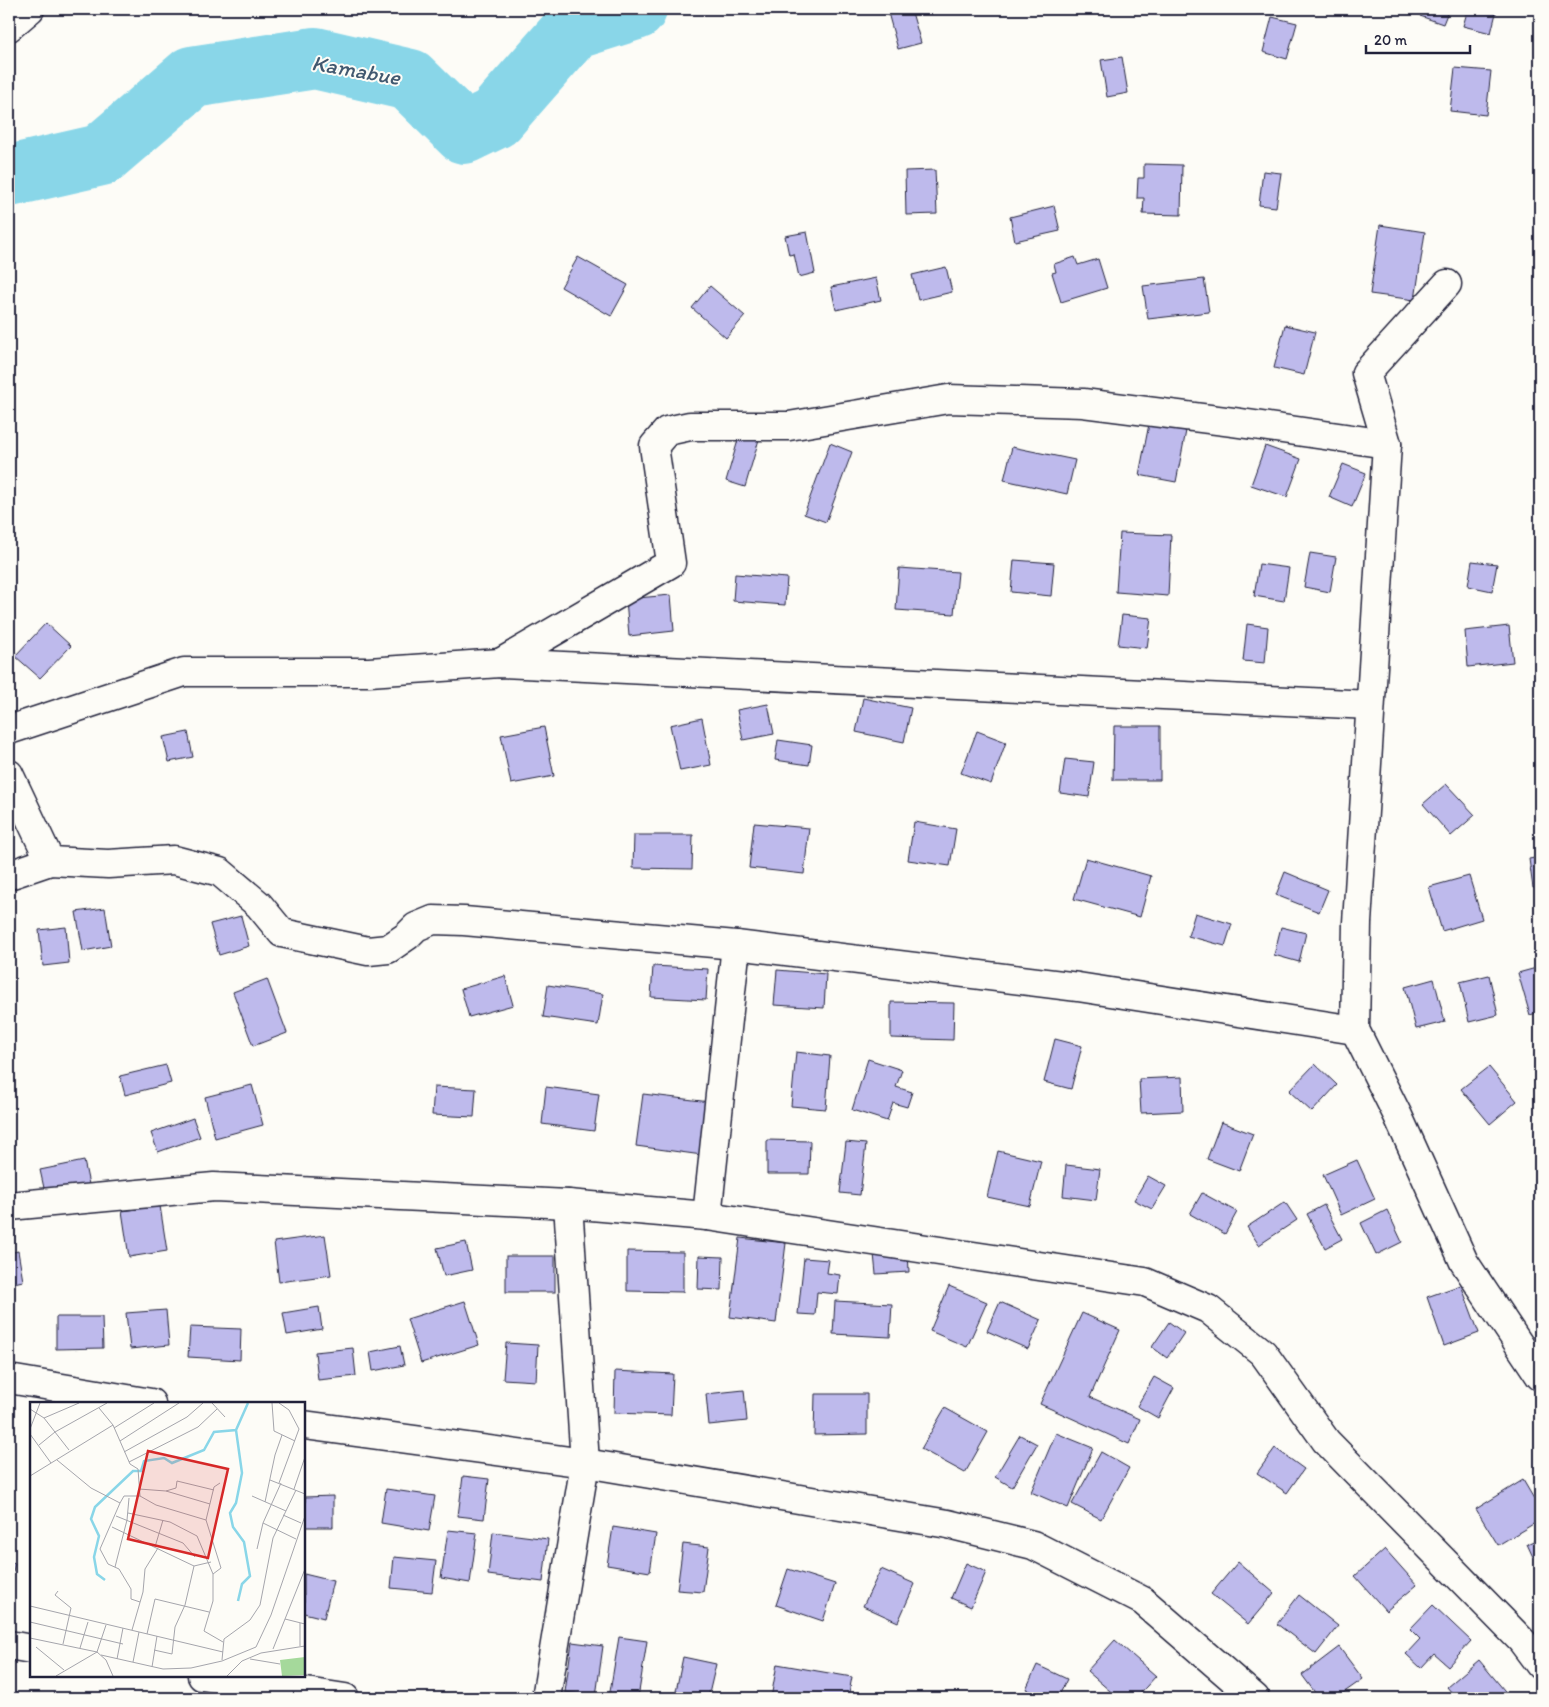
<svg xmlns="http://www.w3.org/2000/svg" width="1549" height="1707" font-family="Itim,sans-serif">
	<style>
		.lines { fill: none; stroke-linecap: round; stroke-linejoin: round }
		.river { stroke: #89d6e8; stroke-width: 62 }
		.building { fill: #bebaec; stroke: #22223b }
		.minor-casing { stroke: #22223b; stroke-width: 31 }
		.minor { stroke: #fdfcf7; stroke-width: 28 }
		.labels { text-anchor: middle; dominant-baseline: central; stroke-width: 4; stroke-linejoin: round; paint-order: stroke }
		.water-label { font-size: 22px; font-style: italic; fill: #41586f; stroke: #fdfcf7 }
		.inset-river { fill: none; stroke: #89d6e8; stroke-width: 2.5 }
		.inset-road { fill: none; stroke: #a5a5ac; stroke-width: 1 }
		.view { fill: #d62828; fill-opacity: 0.15; stroke: #d62828; stroke-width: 2.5 }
		.inset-edge { fill: none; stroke: #22223b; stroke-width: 2.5 }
	</style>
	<rect width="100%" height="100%" fill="#fdfcf7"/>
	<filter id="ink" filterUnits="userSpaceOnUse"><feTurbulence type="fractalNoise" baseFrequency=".02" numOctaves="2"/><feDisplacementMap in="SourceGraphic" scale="10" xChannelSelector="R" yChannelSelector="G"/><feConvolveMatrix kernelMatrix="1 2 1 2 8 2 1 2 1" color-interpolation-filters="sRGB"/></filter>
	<g filter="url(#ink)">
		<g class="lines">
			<path class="river" d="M 9,176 L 101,155 L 192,77 L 315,58 L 410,80 L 464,133 L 495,118 L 573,29 L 636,9"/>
		</g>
		<g class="building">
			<path d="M 887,9 L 911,9 L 921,43 L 898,49 Z"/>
			<path d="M 1423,9 L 1449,9 L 1443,24 L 1420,16 Z"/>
			<path d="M 1468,9 L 1497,9 L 1491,33 L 1463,26 Z"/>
			<path d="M 1272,17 L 1297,23 L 1287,59 L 1263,52 Z"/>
			<path d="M 1122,57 L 1128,93 L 1107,97 L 1101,60 Z"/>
			<path d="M 1455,68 L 1491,71 L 1486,115 L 1450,111 Z"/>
			<path d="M 1144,164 L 1182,165 L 1181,215 L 1143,214 L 1144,198 L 1137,198 L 1138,178 L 1144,178 Z"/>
			<path d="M 935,170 L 937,214 L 906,215 L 905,171 Z"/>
			<path d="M 1263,171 L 1281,173 L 1276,207 L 1259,205 Z"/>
			<path d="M 1054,206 L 1060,231 L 1015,241 L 1010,217 Z"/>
			<path d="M 1380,225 L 1425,232 L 1415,300 L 1370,294 Z"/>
			<path d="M 807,232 L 815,273 L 799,277 L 794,254 L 789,255 L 785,236 Z"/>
			<path d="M 578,257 L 628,285 L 611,316 L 561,287 Z"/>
			<path d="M 1075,257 L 1078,265 L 1098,259 L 1107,288 L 1061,302 L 1052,273 L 1056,272 L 1054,264 Z"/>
			<path d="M 946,267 L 952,292 L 918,300 L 912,275 Z"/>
			<path d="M 876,278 L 881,300 L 836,310 L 831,287 Z"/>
			<path d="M 1204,279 L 1209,312 L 1148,319 L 1143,286 Z"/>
			<path d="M 710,286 L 745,316 L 726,338 L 692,308 Z"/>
			<path d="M 1285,325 L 1315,332 L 1304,375 L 1274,368 Z"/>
			<path d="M 1149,424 L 1186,431 L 1176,482 L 1139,475 Z"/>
			<path d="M 741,430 L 760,436 L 745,487 L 726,481 Z"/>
			<path d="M 830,443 L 852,452 L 826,522 L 804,514 Z"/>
			<path d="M 1265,446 L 1301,459 L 1287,497 L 1251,485 Z"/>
			<path d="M 1012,447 L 1075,460 L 1067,494 L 1004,480 Z"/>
			<path d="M 1343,464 L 1366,473 L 1352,507 L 1329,497 Z"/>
			<path d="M 1120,533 L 1171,535 L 1168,596 L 1116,592 Z"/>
			<path d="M 1310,553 L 1336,557 L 1330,592 L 1304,587 Z"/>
			<path d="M 1014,560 L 1054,563 L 1051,596 L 1011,592 Z"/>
			<path d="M 1472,561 L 1497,564 L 1492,591 L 1468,586 Z"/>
			<path d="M 1259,564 L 1289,568 L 1284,601 L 1254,596 Z"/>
			<path d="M 899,568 L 958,572 L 954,614 L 896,610 Z"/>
			<path d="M 735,574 L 787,578 L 785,605 L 733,601 Z"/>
			<path d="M 671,595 L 674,631 L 629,636 L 626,599 Z"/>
			<path d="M 1122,615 L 1151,618 L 1147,648 L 1118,645 Z"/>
			<path d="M 46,623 L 71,646 L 40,678 L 15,656 Z"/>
			<path d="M 1247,624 L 1268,627 L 1265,663 L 1243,661 Z"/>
			<path d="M 1509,626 L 1513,662 L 1468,667 L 1465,631 Z"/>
			<path d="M 863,698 L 911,708 L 904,742 L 856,732 Z"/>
			<path d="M 768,704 L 774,734 L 743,740 L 737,710 Z"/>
			<path d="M 702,718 L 711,765 L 680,771 L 670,725 Z"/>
			<path d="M 1114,726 L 1160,726 L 1160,780 L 1113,780 Z"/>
			<path d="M 544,727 L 554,776 L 511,784 L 501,735 Z"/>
			<path d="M 977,731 L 1006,742 L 991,784 L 961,773 Z"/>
			<path d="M 188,732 L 193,757 L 169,762 L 163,737 Z"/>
			<path d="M 778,740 L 812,745 L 809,765 L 775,760 Z"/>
			<path d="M 1065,759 L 1094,762 L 1089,797 L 1060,793 Z"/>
			<path d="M 1446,784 L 1475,815 L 1451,836 L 1423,804 Z"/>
			<path d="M 914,822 L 956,829 L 950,866 L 908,860 Z"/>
			<path d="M 754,823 L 809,828 L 804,874 L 749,868 Z"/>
			<path d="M 634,835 L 693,835 L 692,869 L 633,868 Z"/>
			<path d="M 1540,857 L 1540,887 L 1533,888 L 1529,859 Z"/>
			<path d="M 1086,858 L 1151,876 L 1140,917 L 1074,899 Z"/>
			<path d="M 1285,872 L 1328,890 L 1319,912 L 1276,895 Z"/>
			<path d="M 1469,876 L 1482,919 L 1442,931 L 1429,887 Z"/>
			<path d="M 105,908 L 111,946 L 83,951 L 76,912 Z"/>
			<path d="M 1195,913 L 1232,924 L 1225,946 L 1188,936 Z"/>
			<path d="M 241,916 L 249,946 L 219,955 L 210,924 Z"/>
			<path d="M 66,927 L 69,963 L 43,966 L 39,930 Z"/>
			<path d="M 1281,927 L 1306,933 L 1299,962 L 1274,955 Z"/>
			<path d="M 653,966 L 708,969 L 706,1000 L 651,997 Z"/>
			<path d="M 1540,967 L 1540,1012 L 1530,1015 L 1518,973 Z"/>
			<path d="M 777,970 L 826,974 L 824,1008 L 774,1005 Z"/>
			<path d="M 1489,975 L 1498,1015 L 1469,1022 L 1460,982 Z"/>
			<path d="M 505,976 L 513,1005 L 469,1017 L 461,989 Z"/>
			<path d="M 267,979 L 287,1033 L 253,1046 L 233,992 Z"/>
			<path d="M 1434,979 L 1445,1022 L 1416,1029 L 1405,987 Z"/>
			<path d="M 548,985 L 603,994 L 598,1025 L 543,1017 Z"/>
			<path d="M 891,1002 L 954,1003 L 953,1040 L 891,1038 Z"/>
			<path d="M 1055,1039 L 1082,1046 L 1071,1089 L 1044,1082 Z"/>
			<path d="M 796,1052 L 830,1056 L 826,1109 L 791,1106 Z"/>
			<path d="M 868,1059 L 902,1070 L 896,1087 L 912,1092 L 907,1107 L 893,1103 L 887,1121 L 852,1110 Z"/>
			<path d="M 1315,1064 L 1337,1085 L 1312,1112 L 1289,1091 Z"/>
			<path d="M 166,1065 L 171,1083 L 125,1095 L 120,1076 Z"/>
			<path d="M 1489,1067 L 1517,1101 L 1490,1124 L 1461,1089 Z"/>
			<path d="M 1182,1077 L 1183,1111 L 1141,1113 L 1139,1079 Z"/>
			<path d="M 252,1085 L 263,1125 L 215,1138 L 205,1097 Z"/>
			<path d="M 434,1087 L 476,1089 L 474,1117 L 432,1115 Z"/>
			<path d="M 546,1087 L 599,1094 L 594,1131 L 542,1124 Z"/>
			<path d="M 643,1094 L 710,1102 L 702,1155 L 636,1146 Z"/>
			<path d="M 193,1118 L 200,1137 L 158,1152 L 151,1133 Z"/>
			<path d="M 1221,1122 L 1253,1134 L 1239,1171 L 1207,1159 Z"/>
			<path d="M 767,1140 L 810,1141 L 809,1174 L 767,1174 Z"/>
			<path d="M 846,1142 L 866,1144 L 860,1195 L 840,1193 Z"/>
			<path d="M 998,1151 L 1041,1161 L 1030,1206 L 987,1197 Z"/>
			<path d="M 1357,1160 L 1375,1199 L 1341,1215 L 1323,1175 Z"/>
			<path d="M 84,1161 L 90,1189 L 46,1197 L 40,1170 Z"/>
			<path d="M 1066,1165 L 1100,1169 L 1096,1200 L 1063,1196 Z"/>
			<path d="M 1148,1176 L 1166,1186 L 1152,1209 L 1134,1200 Z"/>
			<path d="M 1202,1193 L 1237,1212 L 1225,1234 L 1190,1214 Z"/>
			<path d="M 1285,1202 L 1297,1220 L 1259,1245 L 1247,1227 Z"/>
			<path d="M 1324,1205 L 1342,1239 L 1325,1248 L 1307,1214 Z"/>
			<path d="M 160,1206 L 167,1251 L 129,1257 L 122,1211 Z"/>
			<path d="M 1387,1210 L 1402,1242 L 1376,1255 L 1361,1223 Z"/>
			<path d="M 325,1235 L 331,1275 L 279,1282 L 274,1242 Z"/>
			<path d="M 740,1238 L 786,1243 L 776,1323 L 730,1317 Z"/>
			<path d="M 466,1242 L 472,1270 L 444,1276 L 437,1248 Z"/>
			<path d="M 18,1251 L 23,1281 L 9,1284 L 9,1253 Z"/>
			<path d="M 627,1251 L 683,1252 L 683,1292 L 627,1291 Z"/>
			<path d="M 908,1251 L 909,1272 L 876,1274 L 874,1254 Z"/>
			<rect x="506" y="1256" width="49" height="36"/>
			<path d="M 699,1256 L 723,1257 L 722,1290 L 698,1289 Z"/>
			<path d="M 804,1258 L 829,1260 L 827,1273 L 840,1275 L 838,1294 L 817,1292 L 815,1315 L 798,1314 Z"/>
			<path d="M 1461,1285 L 1479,1333 L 1444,1346 L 1427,1297 Z"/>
			<path d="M 949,1286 L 987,1302 L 967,1347 L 930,1331 Z"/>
			<path d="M 465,1301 L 479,1345 L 421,1363 L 407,1319 Z"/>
			<path d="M 835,1301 L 892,1304 L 890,1337 L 833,1334 Z"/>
			<path d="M 1000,1302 L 1041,1320 L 1028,1349 L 987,1331 Z"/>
			<path d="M 319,1307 L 322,1329 L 287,1335 L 283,1313 Z"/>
			<path d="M 166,1310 L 169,1345 L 130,1349 L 126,1313 Z"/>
			<path d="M 1082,1313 L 1120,1330 L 1090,1397 L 1140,1419 L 1129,1444 L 1040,1404 Z"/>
			<path d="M 56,1317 L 102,1317 L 103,1348 L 56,1349 Z"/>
			<path d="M 1169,1322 L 1184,1333 L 1167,1358 L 1152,1347 Z"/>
			<path d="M 190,1327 L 241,1329 L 240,1360 L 188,1357 Z"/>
			<path d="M 506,1343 L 538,1345 L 536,1381 L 503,1379 Z"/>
			<path d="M 400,1346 L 404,1365 L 373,1371 L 370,1352 Z"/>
			<path d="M 353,1348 L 356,1376 L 318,1380 L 315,1352 Z"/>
			<path d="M 615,1371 L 673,1374 L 671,1415 L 614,1413 Z"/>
			<path d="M 1154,1377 L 1174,1388 L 1158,1418 L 1137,1406 Z"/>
			<path d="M 744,1390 L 747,1421 L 709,1425 L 706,1394 Z"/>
			<path d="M 815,1394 L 867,1394 L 867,1434 L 814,1435 Z"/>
			<path d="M 945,1408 L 988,1432 L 965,1473 L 921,1449 Z"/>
			<path d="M 1056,1433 L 1093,1448 L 1068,1508 L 1031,1492 Z"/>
			<path d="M 1020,1435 L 1037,1444 L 1012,1487 L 995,1477 Z"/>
			<path d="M 1275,1448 L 1304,1469 L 1287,1493 L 1257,1473 Z"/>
			<path d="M 1101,1452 L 1129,1468 L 1101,1519 L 1072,1504 Z"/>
			<path d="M 463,1476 L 489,1479 L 484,1519 L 458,1516 Z"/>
			<path d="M 1523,1480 L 1540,1509 L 1540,1520 L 1498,1545 L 1476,1509 Z"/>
			<path d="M 386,1489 L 435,1496 L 429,1531 L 381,1523 Z"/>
			<path d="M 333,1496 L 333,1527 L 305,1527 L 305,1497 Z"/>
			<path d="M 613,1527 L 656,1534 L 650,1572 L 607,1565 Z"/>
			<path d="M 448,1530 L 477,1533 L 470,1583 L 441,1578 Z"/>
			<path d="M 493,1532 L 548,1539 L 543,1582 L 488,1575 Z"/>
			<path d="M 1540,1538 L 1540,1553 L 1533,1557 L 1527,1544 Z"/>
			<path d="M 683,1544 L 709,1547 L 703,1592 L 677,1590 Z"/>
			<path d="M 1385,1549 L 1417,1585 L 1386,1611 L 1355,1576 Z"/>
			<path d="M 394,1557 L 436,1561 L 432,1592 L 391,1588 Z"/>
			<path d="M 9,1561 L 15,1563 L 9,1587 Z"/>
			<path d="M 1238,1562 L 1274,1593 L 1248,1624 L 1211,1594 Z"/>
			<path d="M 966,1563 L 986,1572 L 971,1607 L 951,1598 Z"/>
			<path d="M 788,1569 L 835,1584 L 823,1621 L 776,1605 Z"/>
			<path d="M 881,1569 L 915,1584 L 898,1622 L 863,1606 Z"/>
			<path d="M 304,1574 L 333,1581 L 324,1618 L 304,1613 Z"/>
			<path d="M 1299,1595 L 1338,1626 L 1316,1654 L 1277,1624 Z"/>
			<path d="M 1433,1605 L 1471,1641 L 1448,1666 L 1434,1654 L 1421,1668 L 1406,1654 L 1420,1639 L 1410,1629 Z"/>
			<path d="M 619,1637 L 647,1641 L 638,1698 L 609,1698 Z"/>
			<path d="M 1115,1640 L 1156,1676 L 1136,1698 L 1118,1698 L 1087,1671 Z"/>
			<path d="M 572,1642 L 603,1646 L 596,1696 L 565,1692 Z"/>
			<path d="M 1339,1647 L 1363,1679 L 1336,1698 L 1319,1698 L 1302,1675 Z"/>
			<path d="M 683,1657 L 716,1664 L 708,1698 L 676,1691 Z"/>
			<path d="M 1479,1660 L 1509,1696 L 1506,1698 L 1456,1698 L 1447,1687 Z"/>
			<path d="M 777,1664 L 852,1677 L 848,1698 L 771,1698 Z"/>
			<path d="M 1037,1665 L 1067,1679 L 1058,1698 L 1046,1698 L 1026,1689 Z"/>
		</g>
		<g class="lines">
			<defs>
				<g id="minor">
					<path d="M 9,27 L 30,9"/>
					<path d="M 1447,284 L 1366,373 L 1387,444 L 1357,923 L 1355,1030 L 1398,1116 L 1464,1262 L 1540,1376"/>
					<path d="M 500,663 L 671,563 L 654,446 L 667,431 L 690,426 L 789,426 L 948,399 L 1083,403 L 1233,422 L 1387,444"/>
					<path d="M 9,730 L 184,672 L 369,672 L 500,663 L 1370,705"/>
					<path d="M 9,774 L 50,861"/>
					<path d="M 9,875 L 50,861 L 108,864 L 174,860 L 220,872 L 259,905 L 282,933 L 368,951 L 388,949 L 407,936 L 416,927 L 433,920 L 464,921 L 736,945 L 1078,987 L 1355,1030"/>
					<path d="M 9,1206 L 214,1187 L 568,1204 L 707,1216 L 1145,1282 L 1208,1309 L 1263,1353 L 1326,1441 L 1522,1641 L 1540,1665"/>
					<path d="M 707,1216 L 736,945"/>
					<path d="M 9,1379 L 151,1403"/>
					<path d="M 304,1425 L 585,1463 L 948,1524 L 1033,1545 L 1143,1601 L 1255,1698"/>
					<path d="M 9,1645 L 31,1649"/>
					<path d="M 202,1676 L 345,1698"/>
					<path d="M 546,1698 L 585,1463 L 568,1204"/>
				</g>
			</defs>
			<use href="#minor" class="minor-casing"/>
			<use href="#minor" class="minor"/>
		</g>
	</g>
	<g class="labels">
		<g class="water-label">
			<text transform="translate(356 70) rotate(10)">Kamabue</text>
		</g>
	</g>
	<g transform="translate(30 1402)">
		<rect width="275" height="275" fill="#fdfcf7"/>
		<path d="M 275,255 L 275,273 L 252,274 L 250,258 Z" fill="#a5d99b"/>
		<path class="inset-river" d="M 206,28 L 212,71 L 206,101 L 200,111 L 203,125 L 214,140 L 220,174 L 212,182 L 208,199M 75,178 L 67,172 L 64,155 L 69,134 L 61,117 L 65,105 L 103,69 L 111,69 L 114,59 L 134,56 L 142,61 L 174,48 L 184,30 L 206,28 L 218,1"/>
		<path class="inset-road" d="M 182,1 L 195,15M 242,1 L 244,29 L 265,39M 0,7 L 14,16 L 39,48M 14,16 L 49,1M 83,23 L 100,62 L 108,67 L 110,94M 84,26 L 124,1M 0,27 L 10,1M 0,32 L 21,61M 90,39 L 149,1M 9,43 L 25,30 L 77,1M 94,50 L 157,15 L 173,1M 27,58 L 61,86 L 90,101 L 94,94 L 110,94 L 126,103 L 176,118M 99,60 L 168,25 L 187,7M 0,74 L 83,23 L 69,6M 240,78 L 275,92M 249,81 L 269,27 L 259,8 L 249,1M 109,87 L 136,89 L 180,102M 264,87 L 275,55M 136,89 L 146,86 L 147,79 L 184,88M 222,94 L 256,109M 235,100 L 245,53 L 252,33M 90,101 L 70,147 L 78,162 L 89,167 L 101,187 L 101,197 L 110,200M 98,111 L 140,120 L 167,134 L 183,172 L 183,199 L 174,229 L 193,240M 253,113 L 271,121M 86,114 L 153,141 L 165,155M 233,121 L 266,137M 82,125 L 164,164 L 181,160M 125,145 L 133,118M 227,147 L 233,121 L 251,81M 85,165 L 97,118 L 99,96M 183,172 L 191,166 L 176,118 L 184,85 L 190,81M 28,189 L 25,193 L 41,206 L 33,242M 0,204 L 193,250M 255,217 L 275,222M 0,220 L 93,242M 102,228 L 113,190 L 115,167 L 128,146M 117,232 L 125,197 L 179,210M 0,236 L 67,250 L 76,258 L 83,274M 270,244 L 270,221M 6,245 L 34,268M 50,246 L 58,220M 243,247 L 275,167M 124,248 L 142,252 L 145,225 L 155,203 L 164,164M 71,253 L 133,267 L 161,266 L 192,259 L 226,245 L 241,213 L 275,114M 87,257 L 93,226M 220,257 L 250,262M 192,258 L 194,237 L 220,218 L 230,203 L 243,136 L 266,88M 103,260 L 109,230M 122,265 L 127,234M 26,274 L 67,250 L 76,223M 197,274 L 212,259 L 231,251 L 275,244"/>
		<path class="view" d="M 118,49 L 198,67 L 178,156 L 98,137 Z"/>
		<rect width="275" height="275" class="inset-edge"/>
	</g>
	<rect width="1549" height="1707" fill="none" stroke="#fdfcf7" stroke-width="30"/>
	<rect x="15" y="15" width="1519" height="1677" fill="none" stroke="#22223b" stroke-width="2" filter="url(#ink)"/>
	<path d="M1366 45v8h104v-8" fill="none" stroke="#22223b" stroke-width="2.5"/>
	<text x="1374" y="45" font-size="15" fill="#22223b" stroke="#fdfcf7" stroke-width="4" paint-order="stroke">20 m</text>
</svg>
